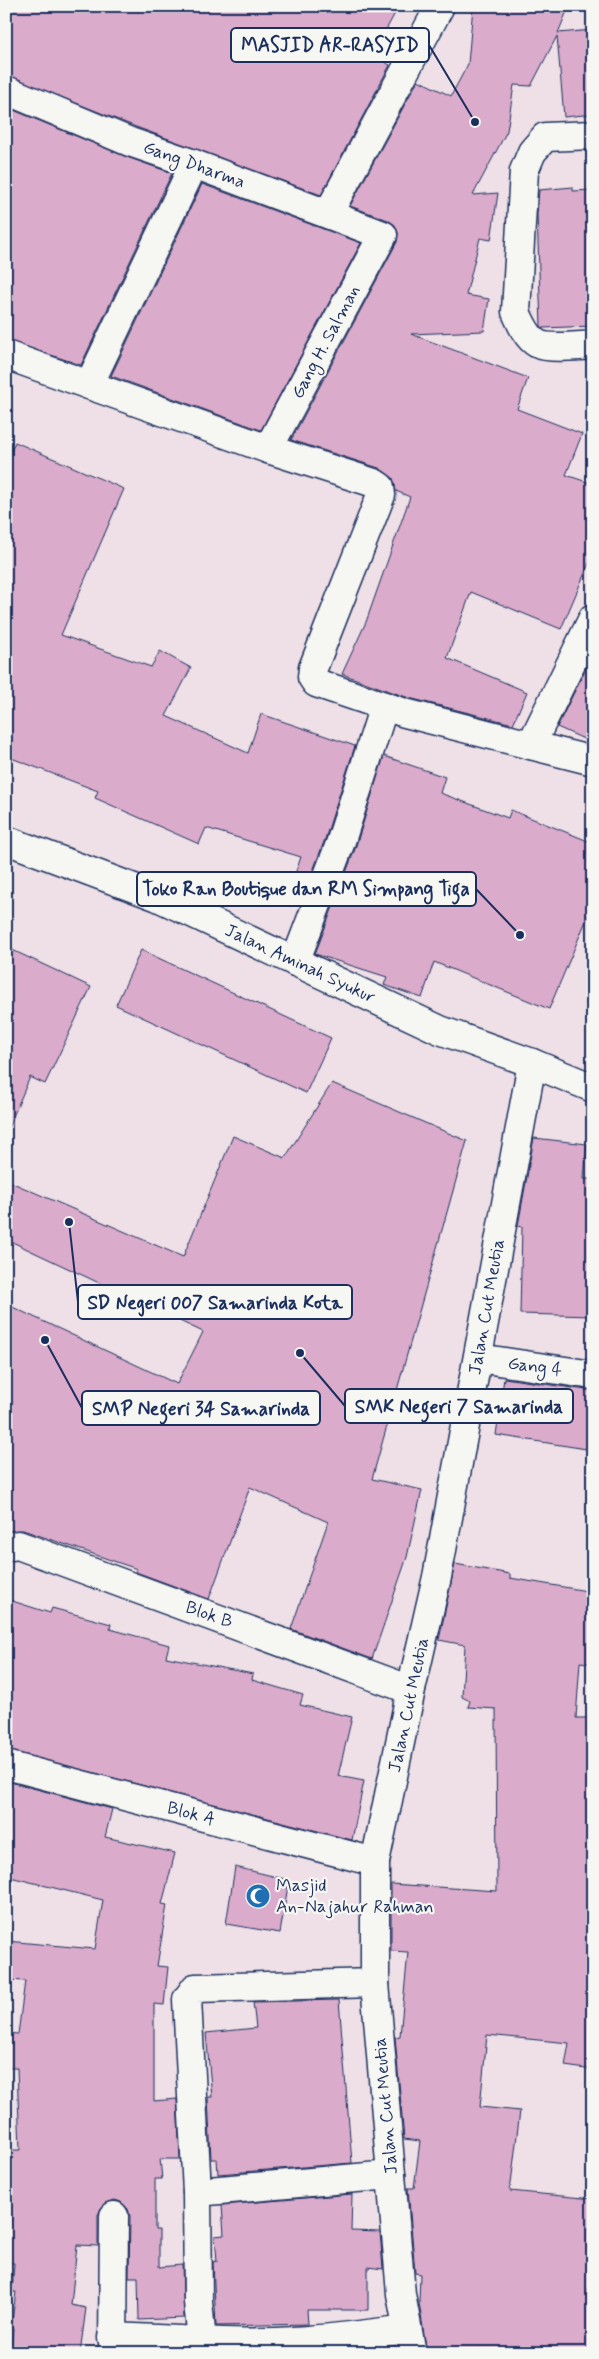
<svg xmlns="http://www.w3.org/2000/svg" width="599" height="2359" font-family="Mynerve,sans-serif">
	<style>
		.building { fill: #dbabcb; stroke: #1b2f5e }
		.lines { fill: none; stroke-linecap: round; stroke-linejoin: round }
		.minor-casing { stroke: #1b2f5e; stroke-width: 31 }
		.minor { stroke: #f6f6f2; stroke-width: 28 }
		.labels { text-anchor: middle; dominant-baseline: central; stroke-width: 4.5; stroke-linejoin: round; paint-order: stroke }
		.street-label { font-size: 18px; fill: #1b2f5e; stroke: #f6f6f2 }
		.poi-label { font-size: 18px; fill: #1b2f5e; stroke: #f6f6f2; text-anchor: start }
		.leader { fill: none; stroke: #1b2f5e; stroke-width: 2 }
		.callout-dot { fill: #1b2f5e; stroke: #f6f6f2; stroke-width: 2 }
		.callout { fill: #f6f6f2; stroke: #1b2f5e; stroke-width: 2 }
		.callout-label { font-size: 19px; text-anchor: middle; font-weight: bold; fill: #1b2f5e }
	</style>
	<rect width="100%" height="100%" fill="#eee0e6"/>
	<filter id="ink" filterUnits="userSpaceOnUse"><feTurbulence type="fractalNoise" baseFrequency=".02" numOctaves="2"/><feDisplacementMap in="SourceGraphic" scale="10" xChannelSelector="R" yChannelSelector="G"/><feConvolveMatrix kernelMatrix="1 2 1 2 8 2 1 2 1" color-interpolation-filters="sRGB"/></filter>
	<g filter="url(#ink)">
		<g class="building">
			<path d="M 6,6 L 399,6 L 382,37 L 390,41 L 381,60 L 390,65 L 321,195 L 136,127 L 6,75 Z"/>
			<path d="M 473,6 L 569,6 L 558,33 L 593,30 L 593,114 L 564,117 L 557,36 L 531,86 L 514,85 L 507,131 L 473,195 L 498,193 L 491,240 L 480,238 L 466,295 L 489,299 L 484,331 L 411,334 L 528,378 L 517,409 L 582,434 L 566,475 L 593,484 L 593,554 L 561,629 L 471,592 L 447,658 L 527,692 L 513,724 L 409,698 L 342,674 L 366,622 L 410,497 L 396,491 L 393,478 L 379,468 L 291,440 L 397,242 L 398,233 L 395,225 L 388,220 L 350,206 L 418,80 L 451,96 L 468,64 Z"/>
			<path d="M 6,107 L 124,156 L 172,173 L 81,365 L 6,340 Z"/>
			<path d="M 202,184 L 361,243 L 261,430 L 111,376 Z"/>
			<path d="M 573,187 L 573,191 L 593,190 L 593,326 L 543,328 L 541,326 L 537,214 L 539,190 Z"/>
			<path d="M 15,442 L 124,489 L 61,635 L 151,667 L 160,651 L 191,668 L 166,716 L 248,753 L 261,714 L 355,746 L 325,839 L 300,905 L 286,900 L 301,857 L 206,828 L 199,844 L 95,798 L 98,791 L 6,756 L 6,462 Z"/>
			<path d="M 593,654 L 593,743 L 557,727 Z"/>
			<path d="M 384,756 L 445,777 L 440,793 L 508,818 L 511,810 L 593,843 L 593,904 L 549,1009 L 434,962 L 422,998 L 384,985 L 387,977 L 315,954 L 355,849 Z"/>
			<path d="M 6,947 L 91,987 L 45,1084 L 30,1077 L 6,1133 Z"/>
			<path d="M 141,950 L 331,1038 L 306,1093 L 116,1005 Z"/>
			<path d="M 332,1083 L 467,1141 L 372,1479 L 422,1490 L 407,1557 L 372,1659 L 291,1629 L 328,1522 L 250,1487 L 209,1599 L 136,1572 L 137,1569 L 23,1530 L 6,1531 L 6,1304 L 177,1384 L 203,1332 L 6,1239 L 6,1180 L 183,1257 L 233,1136 L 285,1158 Z"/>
			<path d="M 534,1138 L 587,1144 L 584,1179 L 593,1179 L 593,1316 L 520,1314 L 522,1227 L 518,1226 Z"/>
			<path d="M 504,1378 L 593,1391 L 593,1450 L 496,1435 Z"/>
			<path d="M 455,1564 L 510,1574 L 510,1578 L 593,1592 L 593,1664 L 580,1662 L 576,1718 L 593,1718 L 593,2070 L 565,2066 L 569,2043 L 487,2035 L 480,2107 L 520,2111 L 510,2191 L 593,2199 L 593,2288 L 588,2288 L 593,2353 L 484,2353 L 483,2349 L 427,2353 L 419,2303 L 420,2274 L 415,2273 L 408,2188 L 414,2188 L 420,2141 L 404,2139 L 395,2037 L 400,2036 L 408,1952 L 391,1951 L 391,1884 L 497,1891 L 496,1709 L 468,1707 L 470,1701 L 462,1697 L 465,1645 L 439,1640 Z"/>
			<path d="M 6,1599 L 50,1613 L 52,1608 L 111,1624 L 110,1629 L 169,1645 L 166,1657 L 253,1674 L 252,1680 L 303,1695 L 300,1705 L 352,1717 L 338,1776 L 364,1781 L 352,1840 L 6,1750 Z"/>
			<path d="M 6,1781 L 112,1809 L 105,1837 L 175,1853 L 162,1904 L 167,1905 L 157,1966 L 168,1967 L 164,2005 L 154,2004 L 154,2101 L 177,2099 L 180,2159 L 160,2159 L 162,2179 L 155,2179 L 155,2230 L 159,2230 L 159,2267 L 182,2265 L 184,2318 L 139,2320 L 138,2277 L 129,2277 L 130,2216 L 128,2209 L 121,2202 L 115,2200 L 107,2202 L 101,2208 L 98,2215 L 98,2246 L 77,2245 L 71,2305 L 86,2308 L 80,2353 L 11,2353 L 13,2328 L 11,2328 L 16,2292 L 12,2292 L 14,2263 L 6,2263 L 6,2248 L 11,2220 L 11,2150 L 20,2150 L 17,2068 L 6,2068 L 6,2033 L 18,2034 L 25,1981 L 6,1980 L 6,1941 L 95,1949 L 103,1900 L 6,1876 Z"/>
			<path d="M 235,1867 L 289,1880 L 280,1933 L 226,1924 Z"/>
			<path d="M 339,2000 L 352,2163 L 218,2174 L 217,2159 L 211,2159 L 208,2097 L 212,2097 L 206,2033 L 256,2028 L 253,2002 Z"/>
			<path d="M 352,2194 L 351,2231 L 380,2232 L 383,2269 L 368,2267 L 368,2310 L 307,2310 L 308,2324 L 216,2326 L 213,2262 L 217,2261 L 215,2236 L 224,2235 L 222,2205 Z"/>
		</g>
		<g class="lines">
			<defs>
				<g id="minor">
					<path d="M 6,90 L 130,142 L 194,164 L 383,235 L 268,449"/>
					<path d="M 593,135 L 545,137 L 532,152 L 524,171 L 516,312 C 521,323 527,338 538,344 C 548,349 581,346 593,345"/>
					<path d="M 194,164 L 89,385 L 268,449 L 374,483 L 380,487 L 381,495 L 313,668 L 312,677 L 316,683 L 405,713 L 593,761"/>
					<path d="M 328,214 L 440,6"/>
					<path d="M 6,355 L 89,385"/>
					<path d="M 531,745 L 593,618"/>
					<path d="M 6,840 L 158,897 L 440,1030 L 532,1063 L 593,1088"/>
					<path d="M 295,962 L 340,844 L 384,706"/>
					<path d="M 478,1358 L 593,1375"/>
					<path d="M 6,1547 L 18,1545 L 411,1690"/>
					<path d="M 6,1765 L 375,1862"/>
					<path d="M 197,2192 L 391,2175"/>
					<path d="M 112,2337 L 202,2341 L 198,2302 L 197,2192 L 187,1999 L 195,1988 L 375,1983"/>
					<path d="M 202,2341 C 270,2346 340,2338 407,2329"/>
					<path d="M 113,2353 L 114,2216"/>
					<path d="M 412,2353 L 401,2294 L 375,1983 L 375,1862 L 411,1690 L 437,1577 L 532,1063"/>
				</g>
			</defs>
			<use href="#minor" class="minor-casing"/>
			<use href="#minor" class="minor"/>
		</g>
	</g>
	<defs>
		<symbol id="mosque-disc" viewBox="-11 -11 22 22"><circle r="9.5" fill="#1f6fb2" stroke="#f6f6f2"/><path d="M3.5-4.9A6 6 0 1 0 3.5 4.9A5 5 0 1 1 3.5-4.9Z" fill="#fff"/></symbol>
	</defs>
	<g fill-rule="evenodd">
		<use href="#mosque-disc" x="244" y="1882" width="28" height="28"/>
	</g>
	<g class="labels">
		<g class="street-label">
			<text transform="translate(194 165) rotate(20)">Gang Dharma</text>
			<text transform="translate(326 342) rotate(-62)">Gang H. Salman</text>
			<text transform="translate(300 964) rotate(25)">Jalan Aminah Syukur</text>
			<text transform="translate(487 1307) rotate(-80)">Jalan Cut Meutia</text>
			<text transform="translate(535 1367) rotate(8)">Gang 4</text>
			<text transform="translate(209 1615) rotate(20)">Blok B</text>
			<text transform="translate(409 1705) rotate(-78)">Jalan Cut Meutia</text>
			<text transform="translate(191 1814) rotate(15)">Blok A</text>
			<text transform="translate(386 2106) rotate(-95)">Jalan Cut Meutia</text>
		</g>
		<g class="poi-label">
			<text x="276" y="1886">Masjid<tspan x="276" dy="21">An-Najahur Rahman</tspan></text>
		</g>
	</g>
	<path class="leader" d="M475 122L429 45M520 935L476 889M69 1222L78 1302M300 1353L345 1406M45 1340L82 1408"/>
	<g class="callout-dot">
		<circle cx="475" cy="122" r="5"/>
		<circle cx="520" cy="935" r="5"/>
		<circle cx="69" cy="1222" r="5"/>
		<circle cx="300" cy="1353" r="5"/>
		<circle cx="45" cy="1340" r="5"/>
	</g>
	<g class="callout">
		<rect x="231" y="28" width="198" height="34" rx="5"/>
		<rect x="137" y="872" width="339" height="34" rx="5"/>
		<rect x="78" y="1285" width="274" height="34" rx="5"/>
		<rect x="345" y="1389" width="228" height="34" rx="5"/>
		<rect x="82" y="1391" width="238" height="34" rx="5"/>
	</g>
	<g class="callout-label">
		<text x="330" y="51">MASJID AR-RASYID</text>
		<text x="306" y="895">Toko Ran Boutique dan RM Simpang Tiga</text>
		<text x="215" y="1309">SD Negeri 007 Samarinda Kota</text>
		<text x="459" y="1413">SMK Negeri 7 Samarinda</text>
		<text x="201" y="1415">SMP Negeri 34 Samarinda</text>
	</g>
	<rect width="599" height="2359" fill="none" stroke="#f6f6f2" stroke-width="25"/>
	<rect x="12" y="12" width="574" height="2334" fill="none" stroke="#1b2f5e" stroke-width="2" filter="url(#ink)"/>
</svg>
